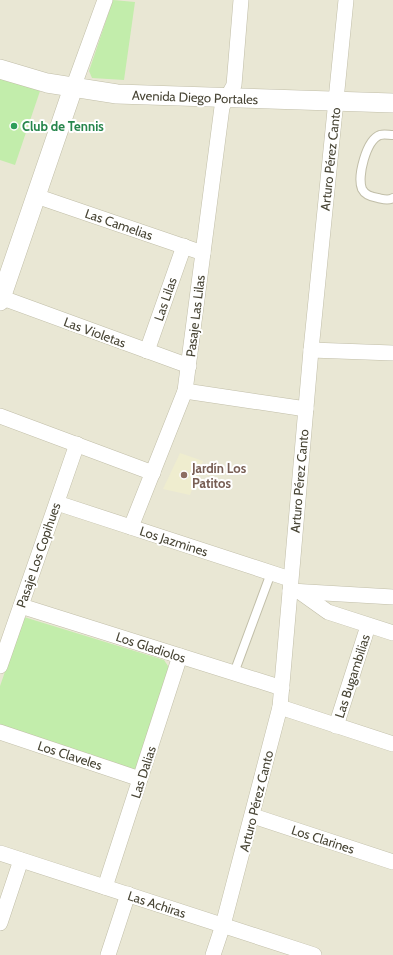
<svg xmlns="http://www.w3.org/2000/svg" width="393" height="955" font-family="Cabin,sans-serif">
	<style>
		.residential { fill: #e9e7d4 }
		.education { fill: #efedcf }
		.green { fill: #c2edab }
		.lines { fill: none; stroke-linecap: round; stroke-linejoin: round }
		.service-casing { stroke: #c1bea8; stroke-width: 10 }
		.minor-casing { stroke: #c1bea8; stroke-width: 16 }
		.tertiary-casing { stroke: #c1bea8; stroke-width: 20 }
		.service { stroke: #fff; stroke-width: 8 }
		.minor { stroke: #fff; stroke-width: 15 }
		.tertiary { stroke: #fff; stroke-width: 19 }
		.leisure-dot { fill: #2e9e5b; stroke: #fff; stroke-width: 1.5 }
		.education-dot { fill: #8d6e63; stroke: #fff; stroke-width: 1.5 }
		.labels { text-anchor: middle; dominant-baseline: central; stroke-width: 4; stroke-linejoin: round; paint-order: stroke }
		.street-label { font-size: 13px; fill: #484535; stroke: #fff }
		.leisure-label { font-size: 13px; font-weight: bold; fill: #27864d; stroke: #fff; text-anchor: start }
		.education-label { font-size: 13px; font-weight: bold; fill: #785e54; stroke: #fff; text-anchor: start }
	</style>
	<rect width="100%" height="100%" fill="#f5f3e6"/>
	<rect class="residential" x="0" y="0" width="393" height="955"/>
	<path class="education" d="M 180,453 L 203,461 L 190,495 L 163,489 Z"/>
	<g class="green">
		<path d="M 113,0 L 135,2 L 124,80 L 92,78 L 89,71 Z"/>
		<path d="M 0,77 L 40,91 L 15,165 L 0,160 Z"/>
		<path d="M 24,617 L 164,660 L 170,669 L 137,769 L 128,770 L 0,727 L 0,686 Z"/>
	</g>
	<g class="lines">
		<defs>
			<g id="service">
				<path d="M 393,135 C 389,135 384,134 380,135 C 366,140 357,177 362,189 C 365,195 371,197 378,198 C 383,199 388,201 393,198"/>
				<path d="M 234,673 L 271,573"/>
			</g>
			<g id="minor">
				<path d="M 73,88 L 105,0"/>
				<path d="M 36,196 L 203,253"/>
				<path d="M 0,297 L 189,366"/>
				<path d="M 311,350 L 393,353"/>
				<path d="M 147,351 L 184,246"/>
				<path d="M 185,391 L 306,409"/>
				<path d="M 0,416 L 153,473"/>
				<path d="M 57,503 L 290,579"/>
				<path d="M 131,527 L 185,391 L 222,107 L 234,85 L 241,0"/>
				<path d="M 290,591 L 393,597"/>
				<path d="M 300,592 L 328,612 L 393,633"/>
				<path d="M 21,606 L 282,688"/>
				<path d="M 0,666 L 77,444"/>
				<path d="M 280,707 L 393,744"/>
				<path d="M 336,726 L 368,626"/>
				<path d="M 0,732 L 140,779"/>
				<path d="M 253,816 L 393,862"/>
				<path d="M 0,853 L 314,955"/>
				<path d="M 105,887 L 180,656"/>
				<path d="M 0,923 L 21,860"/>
				<path d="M 108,955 L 128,894"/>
				<path d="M 213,955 L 223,925 L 280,707 L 311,350 L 346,0"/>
			</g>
			<g id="tertiary">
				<path d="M 0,69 L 47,83 L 117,94 L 393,103"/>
				<path d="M 0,301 L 73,88"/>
			</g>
		</defs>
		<use href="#service" class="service-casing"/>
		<use href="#minor" class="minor-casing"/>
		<use href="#tertiary" class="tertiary-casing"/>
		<use href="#service" class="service"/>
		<use href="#minor" class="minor"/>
		<use href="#tertiary" class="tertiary"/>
	</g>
	<circle class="leisure-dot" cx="14" cy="126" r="4"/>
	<circle class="education-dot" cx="184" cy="475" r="4"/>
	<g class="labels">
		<g class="street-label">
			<text transform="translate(195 97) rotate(2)">Avenida Diego Portales</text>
			<text transform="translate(330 159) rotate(-84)">Arturo Pérez Canto</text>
			<text transform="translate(119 224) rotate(19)">Las Camelias</text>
			<text transform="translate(165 299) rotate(-71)">Las Lilas</text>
			<text transform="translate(195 316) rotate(-83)">Pasaje Las Lilas</text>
			<text transform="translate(95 332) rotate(20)">Las Violetas</text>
			<text transform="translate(299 481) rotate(-85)">Arturo Pérez Canto</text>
			<text transform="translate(174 541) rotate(18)">Los Jazmines</text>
			<text transform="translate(38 555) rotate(-71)">Pasaje Los Copihues</text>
			<text transform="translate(151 647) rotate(18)">Los Gladiolos</text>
			<text transform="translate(352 676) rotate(-72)">Las Bugambilias</text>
			<text transform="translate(70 755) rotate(18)">Los Claveles</text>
			<text transform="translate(143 772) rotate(-72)">Las Dalias</text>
			<text transform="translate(256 801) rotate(-76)">Arturo Pérez Canto</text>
			<text transform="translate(323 839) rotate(18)">Los Clarines</text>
			<text transform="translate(157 904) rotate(18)">Las Achiras</text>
		</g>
		<g class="leisure-label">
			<text x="22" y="126">Club de Tennis</text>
		</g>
		<g class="education-label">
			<text x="192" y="468">Jardín Los<tspan x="192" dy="15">Patitos</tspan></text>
		</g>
	</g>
</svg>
